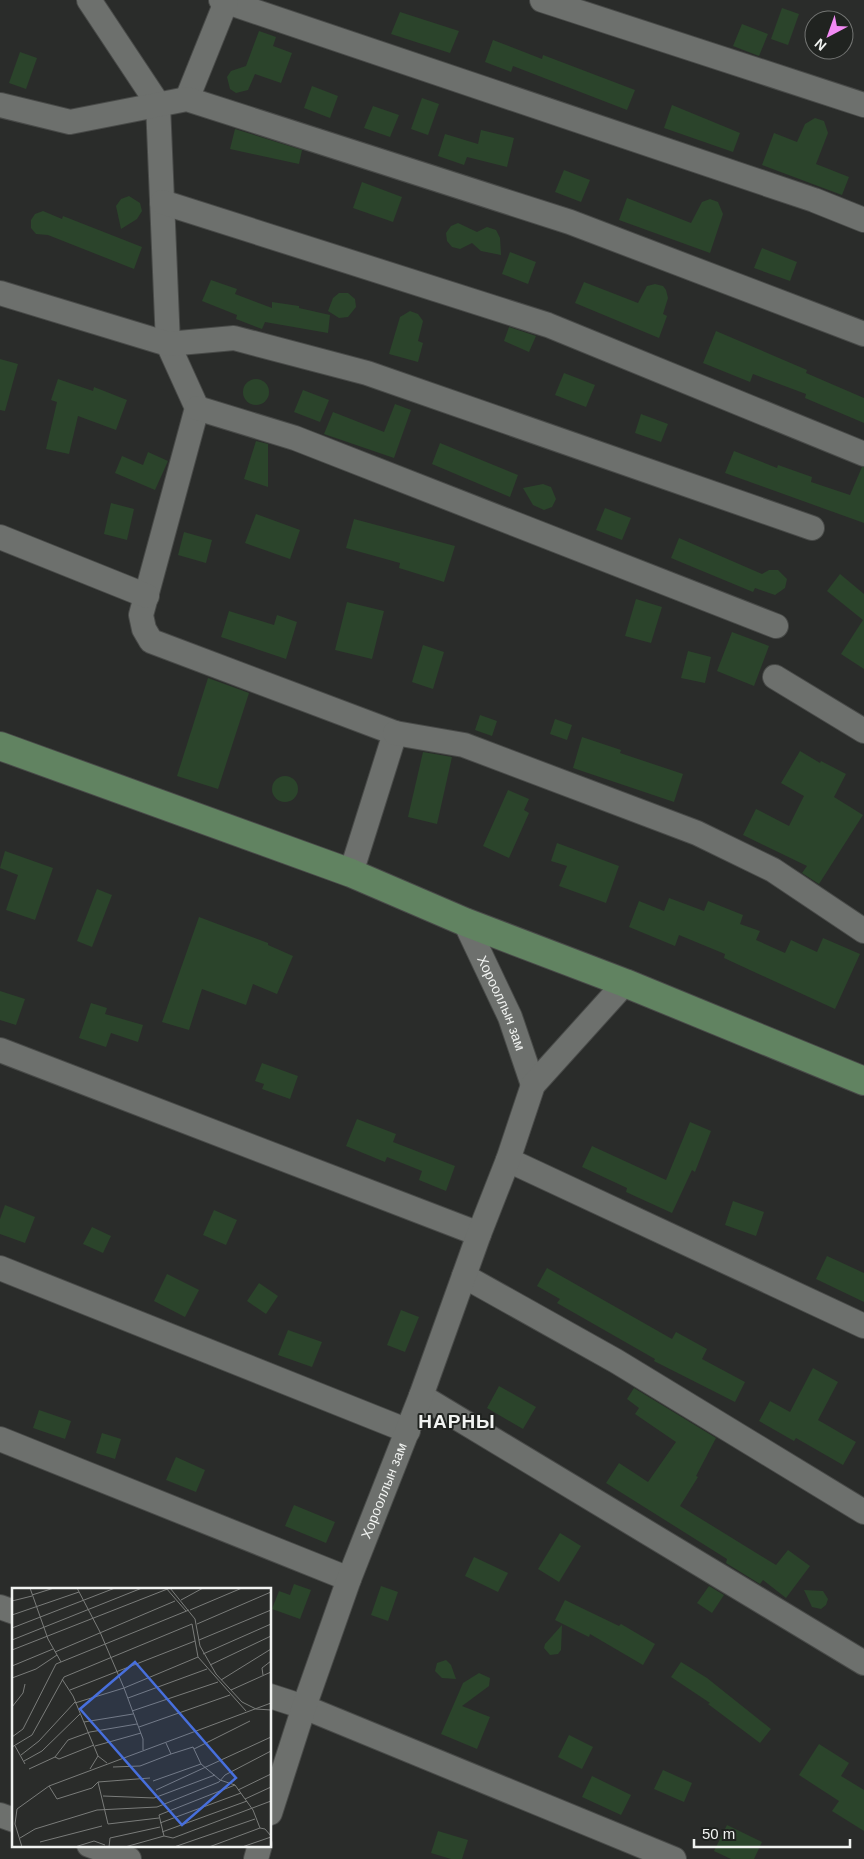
<svg xmlns="http://www.w3.org/2000/svg" width="864" height="1859" font-family="Arial,sans-serif">
	<style>
		.building { fill: #2b442b }
		.lines { fill: none; stroke-linecap: round; stroke-linejoin: round }
		.minor-casing { stroke: #484a48; stroke-width: 26 }
		.major-casing { stroke: #484a48; stroke-width: 30 }
		.minor { stroke: #6d706d; stroke-width: 24 }
		.major { stroke: #618361; stroke-width: 28 }
		.labels { text-anchor: middle; dominant-baseline: central; stroke-width: 4; stroke-linejoin: round; paint-order: stroke }
		.street-label { font-size: 14px; fill: #f1f3f1; stroke: #202320 }
		.district-label { font-size: 19px; font-weight: bold; letter-spacing: 1px; fill: #f1f3f1; stroke: #202320 }
		.inset-road { fill: none; stroke: #7a7c7a; stroke-width: 1 }
		.view { fill: #476fdd; fill-opacity: 0.15; stroke: #476fdd; stroke-width: 2.5 }
		.inset-edge { fill: none; stroke: #f1f3f1; stroke-width: 2.5 }
	</style>
	<rect width="100%" height="100%" fill="#2a2c2a"/>
	<g class="building">
		<path d="M 782,8 L 799,14 L 788,45 L 771,39 Z"/>
		<path d="M 400,12 L 459,31 L 450,53 L 391,34 Z"/>
		<path d="M 742,24 L 768,34 L 759,56 L 733,46 Z"/>
		<path d="M 259,31 L 276,37 L 273,46 L 292,53 L 281,83 L 255,74 L 248,90 L 236,93 L 230,89 L 227,77 L 231,71 L 246,66 Z"/>
		<path d="M 493,40 L 542,59 L 543,55 L 635,90 L 627,110 L 513,66 L 511,72 L 485,62 Z"/>
		<path d="M 20,52 L 37,58 L 26,89 L 9,83 Z"/>
		<path d="M 312,86 L 338,96 L 330,118 L 304,108 Z"/>
		<path d="M 422,98 L 439,104 L 428,135 L 411,129 Z"/>
		<path d="M 672,105 L 740,133 L 733,152 L 664,128 Z"/>
		<path d="M 373,106 L 399,115 L 390,137 L 364,128 Z"/>
		<path d="M 815,118 L 824,121 L 828,133 L 816,164 L 849,177 L 842,195 L 762,165 L 774,133 L 797,142 L 805,124 Z"/>
		<path d="M 235,129 L 302,150 L 299,164 L 230,149 Z"/>
		<path d="M 481,130 L 514,138 L 507,167 L 467,157 L 464,165 L 438,156 L 445,134 L 478,144 Z"/>
		<path d="M 564,170 L 590,180 L 581,202 L 555,192 Z"/>
		<path d="M 362,182 L 402,197 L 393,222 L 353,208 Z"/>
		<path d="M 129,196 L 140,203 L 142,211 L 137,219 L 121,229 L 116,206 L 121,199 Z"/>
		<path d="M 627,198 L 691,223 L 702,202 L 710,199 L 718,202 L 723,214 L 710,253 L 619,220 Z"/>
		<path d="M 43,211 L 62,219 L 63,216 L 142,247 L 134,269 L 48,235 L 36,234 L 31,228 L 31,220 L 35,214 Z"/>
		<path d="M 458,223 L 477,232 L 487,227 L 496,230 L 500,238 L 501,255 L 481,251 L 472,243 L 460,249 L 452,247 L 447,241 L 446,233 L 451,226 Z"/>
		<path d="M 762,248 L 797,262 L 790,281 L 754,268 Z"/>
		<path d="M 510,252 L 536,262 L 528,284 L 502,274 Z"/>
		<path d="M 211,280 L 237,289 L 235,294 L 272,308 L 272,302 L 299,306 L 299,308 L 330,315 L 328,333 L 265,322 L 262,329 L 236,319 L 237,315 L 202,301 Z"/>
		<path d="M 584,282 L 638,303 L 647,286 L 655,284 L 663,286 L 666,290 L 668,298 L 663,314 L 667,316 L 659,338 L 575,303 Z"/>
		<path d="M 339,293 L 348,293 L 355,299 L 356,307 L 348,317 L 339,318 L 328,311 L 333,298 Z"/>
		<path d="M 410,311 L 418,314 L 423,321 L 418,341 L 423,343 L 418,362 L 389,354 L 400,317 Z"/>
		<path d="M 509,327 L 536,336 L 529,352 L 504,341 Z"/>
		<path d="M 716,331 L 807,370 L 806,373 L 864,398 L 864,423 L 805,398 L 806,394 L 753,374 L 750,382 L 703,363 Z"/>
		<path d="M 0,359 L 18,364 L 5,411 L 0,410 Z"/>
		<path d="M 564,373 L 595,385 L 586,407 L 555,395 Z"/>
		<path d="M 58,379 L 93,391 L 94,387 L 127,400 L 116,430 L 78,416 L 69,454 L 46,449 L 57,402 L 51,400 Z"/>
		<circle cx="256" cy="392" r="13"/>
		<path d="M 303,390 L 329,400 L 320,422 L 294,412 Z"/>
		<path d="M 395,404 L 411,410 L 394,458 L 324,434 L 333,412 L 384,432 Z"/>
		<path d="M 641,414 L 668,424 L 661,442 L 635,433 Z"/>
		<path d="M 256,441 L 268,444 L 268,487 L 244,479 Z"/>
		<path d="M 440,443 L 518,475 L 510,497 L 432,464 Z"/>
		<path d="M 734,451 L 777,468 L 778,465 L 812,477 L 811,482 L 850,495 L 862,467 L 864,467 L 864,523 L 725,473 Z"/>
		<path d="M 148,452 L 168,461 L 155,490 L 115,473 L 122,456 L 143,465 Z"/>
		<path d="M 543,484 L 551,487 L 556,499 L 552,507 L 544,510 L 533,505 L 523,488 Z"/>
		<path d="M 111,503 L 134,509 L 127,540 L 104,534 Z"/>
		<path d="M 605,508 L 631,518 L 622,540 L 596,530 Z"/>
		<path d="M 256,514 L 300,530 L 290,559 L 245,543 Z"/>
		<path d="M 354,519 L 455,546 L 444,582 L 399,568 L 400,563 L 346,548 Z"/>
		<path d="M 184,532 L 212,540 L 206,563 L 178,555 Z"/>
		<path d="M 679,538 L 762,574 L 769,570 L 778,570 L 787,579 L 785,588 L 775,595 L 755,588 L 753,592 L 671,558 Z"/>
		<path d="M 840,574 L 864,594 L 864,669 L 841,654 L 863,620 L 827,591 Z"/>
		<path d="M 636,599 L 662,607 L 651,643 L 625,636 Z"/>
		<path d="M 347,602 L 384,611 L 372,659 L 335,650 Z"/>
		<path d="M 229,611 L 274,625 L 277,615 L 297,622 L 286,659 L 221,637 Z"/>
		<path d="M 732,632 L 769,646 L 754,686 L 717,671 Z"/>
		<path d="M 423,645 L 444,652 L 433,689 L 412,682 Z"/>
		<path d="M 688,651 L 711,657 L 705,683 L 681,678 Z"/>
		<path d="M 208,678 L 249,693 L 218,789 L 177,776 Z"/>
		<path d="M 480,715 L 497,721 L 492,736 L 475,730 Z"/>
		<path d="M 555,719 L 572,725 L 567,740 L 550,734 Z"/>
		<path d="M 582,737 L 621,750 L 620,753 L 683,774 L 674,802 L 573,768 Z"/>
		<path d="M 800,751 L 820,763 L 821,761 L 846,774 L 834,797 L 863,815 L 819,884 L 802,873 L 807,866 L 743,835 L 756,809 L 789,826 L 804,796 L 781,783 Z"/>
		<path d="M 423,752 L 452,757 L 437,824 L 408,817 Z"/>
		<circle cx="285" cy="789" r="13"/>
		<path d="M 508,790 L 529,799 L 524,810 L 529,813 L 509,858 L 483,846 Z"/>
		<path d="M 557,843 L 619,866 L 606,903 L 559,886 L 567,866 L 551,861 Z"/>
		<path d="M 5,851 L 53,868 L 35,920 L 6,910 L 18,875 L 0,868 Z"/>
		<path d="M 97,889 L 112,895 L 92,947 L 77,941 Z"/>
		<path d="M 669,898 L 704,911 L 708,901 L 743,915 L 740,924 L 760,931 L 756,940 L 785,953 L 791,940 L 817,952 L 823,938 L 860,954 L 835,1009 L 724,958 L 725,954 L 679,935 L 675,946 L 629,927 L 639,901 L 664,911 Z"/>
		<path d="M 199,917 L 268,943 L 268,945 L 293,956 L 277,994 L 253,984 L 246,1005 L 202,989 L 189,1030 L 162,1022 Z"/>
		<path d="M 0,991 L 25,999 L 16,1025 L 0,1020 Z"/>
		<path d="M 91,1003 L 107,1008 L 105,1014 L 143,1025 L 138,1042 L 111,1033 L 106,1047 L 79,1038 Z"/>
		<path d="M 262,1063 L 298,1076 L 290,1099 L 262,1089 L 264,1084 L 255,1081 Z"/>
		<path d="M 357,1119 L 396,1134 L 393,1142 L 455,1166 L 446,1191 L 419,1180 L 422,1171 L 387,1157 L 385,1162 L 346,1146 Z"/>
		<path d="M 690,1122 L 711,1131 L 695,1172 L 692,1170 L 672,1213 L 626,1192 L 627,1188 L 582,1167 L 592,1146 L 666,1180 Z"/>
		<path d="M 733,1201 L 764,1212 L 756,1236 L 725,1225 Z"/>
		<path d="M 5,1205 L 35,1217 L 25,1243 L 0,1234 L 0,1219 Z"/>
		<path d="M 214,1210 L 237,1220 L 226,1245 L 203,1235 Z"/>
		<path d="M 92,1227 L 111,1236 L 103,1253 L 83,1244 Z"/>
		<path d="M 827,1256 L 864,1273 L 864,1302 L 816,1279 Z"/>
		<path d="M 547,1268 L 672,1339 L 676,1332 L 707,1349 L 702,1359 L 745,1382 L 735,1402 L 654,1361 L 655,1359 L 557,1303 L 560,1299 L 537,1286 Z"/>
		<path d="M 167,1274 L 199,1290 L 185,1317 L 154,1301 Z"/>
		<path d="M 259,1283 L 278,1296 L 266,1314 L 247,1301 Z"/>
		<path d="M 401,1310 L 419,1317 L 405,1352 L 387,1345 Z"/>
		<path d="M 288,1330 L 322,1342 L 312,1367 L 278,1355 Z"/>
		<path d="M 813,1368 L 838,1382 L 818,1420 L 856,1442 L 843,1465 L 796,1438 L 794,1441 L 759,1421 L 770,1401 L 790,1412 Z"/>
		<path d="M 499,1386 L 536,1407 L 523,1429 L 487,1408 Z"/>
		<path d="M 634,1388 L 716,1438 L 696,1476 L 698,1477 L 680,1506 L 776,1565 L 788,1550 L 810,1566 L 786,1598 L 763,1580 L 760,1584 L 726,1563 L 727,1559 L 606,1483 L 619,1463 L 648,1482 L 676,1442 L 635,1414 L 639,1408 L 627,1399 Z"/>
		<path d="M 39,1410 L 71,1421 L 65,1439 L 33,1428 Z"/>
		<path d="M 102,1433 L 121,1439 L 115,1459 L 96,1453 Z"/>
		<path d="M 176,1457 L 205,1470 L 196,1492 L 166,1480 Z"/>
		<path d="M 294,1505 L 335,1522 L 326,1543 L 285,1526 Z"/>
		<path d="M 560,1533 L 581,1546 L 559,1582 L 538,1569 Z"/>
		<path d="M 474,1557 L 508,1573 L 498,1592 L 465,1576 Z"/>
		<path d="M 294,1584 L 311,1590 L 300,1619 L 272,1609 L 279,1591 L 290,1595 Z"/>
		<path d="M 381,1586 L 398,1592 L 388,1621 L 371,1615 Z"/>
		<path d="M 709,1586 L 724,1595 L 712,1613 L 697,1603 Z"/>
		<path d="M 804,1590 L 823,1591 L 828,1599 L 826,1605 L 821,1609 L 812,1607 Z"/>
		<path d="M 565,1600 L 619,1626 L 621,1624 L 655,1644 L 643,1665 L 590,1634 L 589,1637 L 555,1620 Z"/>
		<path d="M 562,1625 L 561,1650 L 558,1654 L 550,1655 L 544,1648 L 545,1644 Z"/>
		<path d="M 446,1660 L 451,1665 L 456,1679 L 442,1678 L 435,1671 L 437,1663 Z"/>
		<path d="M 681,1662 L 707,1678 L 771,1729 L 760,1743 L 708,1704 L 710,1703 L 671,1677 Z"/>
		<path d="M 479,1673 L 490,1678 L 489,1686 L 462,1706 L 490,1717 L 477,1749 L 441,1734 L 463,1683 Z"/>
		<path d="M 569,1735 L 593,1747 L 582,1769 L 558,1757 Z"/>
		<path d="M 819,1744 L 849,1763 L 841,1776 L 864,1790 L 864,1831 L 832,1811 L 839,1801 L 799,1775 Z"/>
		<path d="M 663,1770 L 692,1783 L 684,1802 L 654,1789 Z"/>
		<path d="M 592,1776 L 631,1795 L 621,1815 L 582,1797 Z"/>
		<path d="M 727,1825 L 762,1842 L 754,1859 L 731,1859 L 714,1851 Z"/>
		<path d="M 438,1831 L 468,1840 L 462,1859 L 451,1859 L 431,1853 Z"/>
	</g>
	<g class="lines">
		<defs>
			<g id="minor">
				<path d="M 89,0 L 158,104 L 168,344 L 197,408 L 141,615 L 144,629 L 151,641 L 395,733 L 351,873"/>
				<path d="M 221,0 L 814,200 L 864,220"/>
				<path d="M 542,0 L 864,105"/>
				<path d="M 187,99 L 226,2"/>
				<path d="M 0,105 L 70,122 L 187,99 L 570,222 L 864,334"/>
				<path d="M 162,202 L 548,325 L 864,454"/>
				<path d="M 0,293 L 168,344 L 234,338 L 367,373 L 812,528"/>
				<path d="M 197,408 L 295,438 L 776,626"/>
				<path d="M 0,537 L 147,596"/>
				<path d="M 775,677 L 864,731"/>
				<path d="M 395,733 L 464,745 L 697,833 L 773,870 L 864,931"/>
				<path id="s1" d="M 465,922 L 510,1017 L 533,1085"/>
				<path d="M 0,1050 L 479,1234"/>
				<path d="M 508,1160 L 864,1326"/>
				<path d="M 0,1268 L 408,1431"/>
				<path d="M 464,1276 L 616,1361 L 864,1512"/>
				<path d="M 421,1396 L 864,1663"/>
				<path d="M 0,1439 L 349,1579"/>
				<path d="M 0,1607 L 14,1612"/>
				<path d="M 270,1696 L 304,1707 L 674,1859"/>
				<path id="s2" d="M 270,1813 L 304,1707 L 349,1579 L 421,1396 L 479,1234 L 508,1160 L 533,1085 L 625,983"/>
				<path d="M 0,1815 L 14,1820"/>
				<path d="M 89,1845 L 129,1859"/>
				<path d="M 256,1859 L 260,1845"/>
			</g>
			<path id="major" d="M 0,746 L 351,873 L 465,922 L 625,983 L 864,1081"/>
		</defs>
		<use href="#minor" class="minor-casing"/>
		<use href="#major" class="major-casing"/>
		<use href="#minor" class="minor"/>
		<use href="#major" class="major"/>
	</g>
	<g class="labels">
		<g class="street-label">
			<text stroke="none"><textPath href="#s1" startOffset="89">Хорооллын зам</textPath></text>
			<text stroke="none"><textPath href="#s2" startOffset="342">Хорооллын зам</textPath></text>
		</g>
		<g class="district-label">
			<text x="457" y="1421">НАРНЫ</text>
		</g>
	</g>
	<g transform="translate(12 1588)">
		<rect width="259" height="259" fill="#2a2c2a"/>
		<path class="inset-road" d="M 18,0 L 36,51 L 49,74M 65,0 L 88,44 L 112,100 L 131,151 L 131,162M 154,0 L 174,23M 158,0 L 183,31 L 188,58 L 204,86 L 230,114 L 244,121 L 259,122M 20,7 L 42,0M 169,12 L 191,0M 0,13 L 20,8M 178,22 L 230,0M 0,27 L 67,4M 185,36 L 259,4M 0,40 L 103,0M 0,52 L 130,0M 187,52 L 259,22M 0,62 L 158,0M 43,64 L 163,13M 191,66 L 259,36M 198,77 L 259,48M 0,78 L 41,61M 251,87 L 250,80 L 259,73M 0,90 L 24,81 L 45,67M 50,91 L 61,108 L 86,168 L 95,175M 209,92 L 259,61M 58,102 L 183,53M 219,102 L 259,84M 116,110 L 195,81M 63,115 L 112,100 L 186,69M 0,119 L 11,105 L 13,96M 120,123 L 206,94M 72,134 L 121,126M 127,139 L 218,107M 0,149 L 11,141 L 44,76 L 177,22M 154,155 L 159,166 L 181,159 L 189,176 L 208,192 L 223,197 L 241,222 L 248,240 L 253,241 L 259,248M 3,158 L 13,176M 83,158 L 129,145M 0,159 L 20,147 L 52,89 L 180,36 L 186,69 L 234,123M 182,161 L 238,133M 9,167 L 27,153 L 63,114M 43,169 L 56,152 L 78,144 L 125,136M 12,173 L 30,163 L 68,126M 101,179 L 128,178 L 159,166M 17,181 L 43,169 L 47,171 L 82,157M 78,181 L 86,168M 141,193 L 189,176M 86,194 L 96,236 L 147,230M 223,197 L 147,227 L 152,248 L 161,250 L 259,213M 37,198 L 45,211 L 80,200 L 86,194 L 138,190M 144,202 L 259,149M 226,202 L 259,186M 91,208 L 142,210 L 203,187M 233,211 L 259,199M 148,235 L 229,205M 150,244 L 235,213M 8,250 L 23,241 L 85,222 L 145,219 L 207,194 L 213,187 L 259,163M 28,254 L 90,238M 10,259 L 3,236 L 5,221 L 37,198 L 259,115M 63,259 L 82,253 L 93,257M 97,259 L 98,250 L 148,239M 113,259 L 152,248M 162,259 L 243,231M 197,259 L 248,240M 230,259 L 259,249"/>
		<path class="view" d="M 123,74 L 224,190 L 170,237 L 68,121 Z"/>
		<rect width="259" height="259" class="inset-edge"/>
	</g>
	<g transform="translate(829 35) rotate(221)"><circle r="24" fill="#202320" stroke="#747674"/>
	<path d="M0-4L9 19L0 12L-9 19Z" fill="#f28af3"/>
	<text y="-8" font-size="14" font-weight="bold" text-anchor="middle" fill="#f1f3f1">N</text>
	</g>
	<path d="M694 1839v8h156v-8" fill="none" stroke="#f1f3f1" stroke-width="2.5"/>
	<text x="702" y="1839" font-size="15" fill="#f1f3f1" stroke="#202320" stroke-width="4" paint-order="stroke">50 m</text>
</svg>
